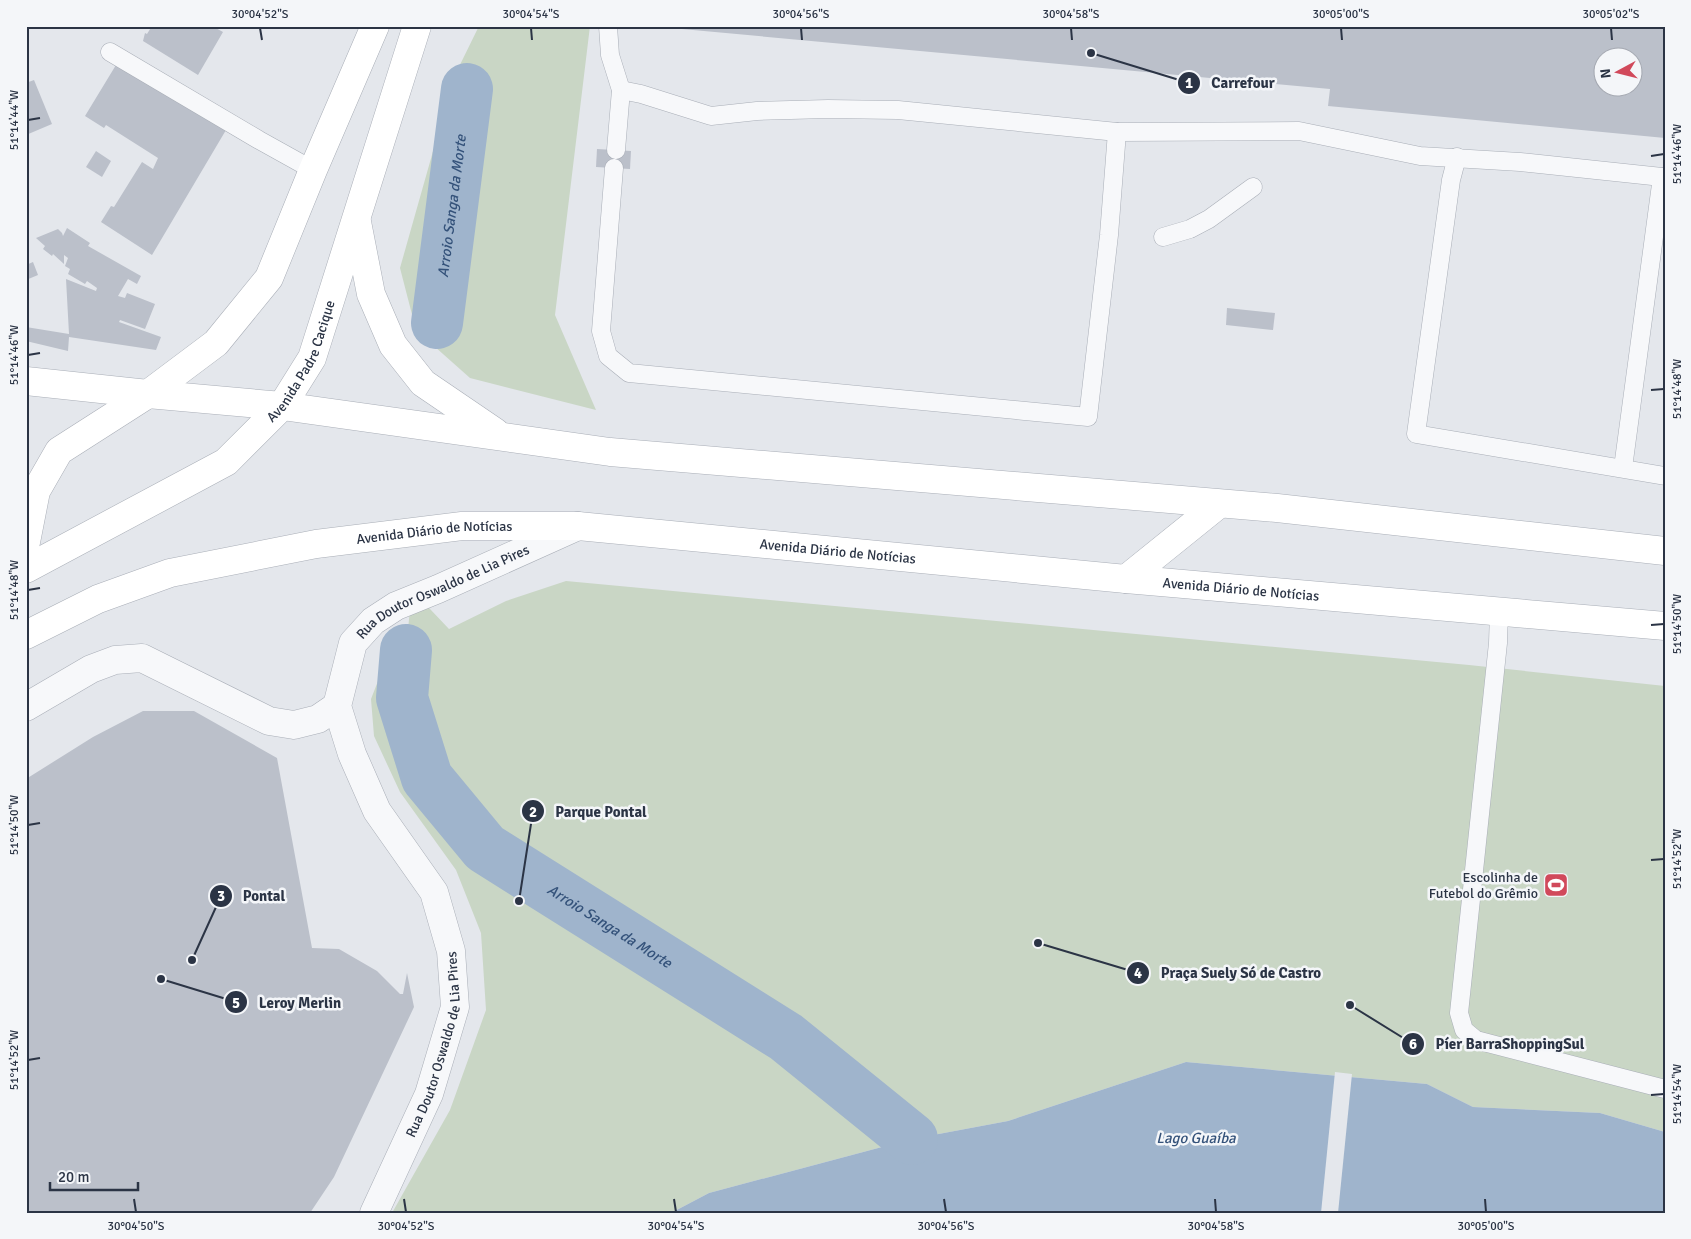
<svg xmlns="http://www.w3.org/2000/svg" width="1691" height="1239" font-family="Signika,sans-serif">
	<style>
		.green { fill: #c9d6c5 }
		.water { fill: #9fb4cc }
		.pier { fill: #e4e7ec }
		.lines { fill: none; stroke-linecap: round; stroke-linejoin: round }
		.river { stroke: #9fb4cc; stroke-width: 52 }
		.building { fill: #bbc0ca; fill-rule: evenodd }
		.service-casing { stroke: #a9aeb7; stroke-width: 19 }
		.minor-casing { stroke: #a9aeb7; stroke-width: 29 }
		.secondary-casing { stroke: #a9aeb7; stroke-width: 29 }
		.service { stroke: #f7f8fa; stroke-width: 18 }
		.minor { stroke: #f7f8fa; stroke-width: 28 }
		.secondary { stroke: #fff; stroke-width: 28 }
		.ticks { fill: none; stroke: #2b3445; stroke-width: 2 }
		.labels { text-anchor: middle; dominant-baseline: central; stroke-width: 5; stroke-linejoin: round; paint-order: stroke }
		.street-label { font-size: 14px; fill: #2b3445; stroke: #f4f6f9 }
		.poi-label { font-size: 14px; fill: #2b3445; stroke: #f4f6f9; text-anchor: end }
		.water-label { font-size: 15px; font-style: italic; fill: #34527a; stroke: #f4f6f9 }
		.leader { fill: none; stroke: #2b3445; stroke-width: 2 }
		.callout-dot { fill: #2b3445; stroke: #f4f6f9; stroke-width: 2 }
		.mark-label { font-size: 15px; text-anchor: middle; font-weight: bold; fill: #fff }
		.callout-label { font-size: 15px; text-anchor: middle; font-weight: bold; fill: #2b3445; stroke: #f4f6f9; stroke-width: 5; stroke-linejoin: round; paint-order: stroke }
		.neatline { fill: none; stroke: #2b3445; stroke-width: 2 }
		.ticks-label { font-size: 12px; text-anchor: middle; fill: #2b3445 }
	</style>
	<rect width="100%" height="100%" fill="#e4e7ec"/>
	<g class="green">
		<path d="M 479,26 L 590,26 L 555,315 L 596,410 L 470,378 L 416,330 L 400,268 L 454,77 Z"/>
		<path d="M 566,581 L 1469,665 L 1665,686 L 1665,1132 L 1600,1113 L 1473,1107 L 1427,1084 L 1186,1062 L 1008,1121 L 912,1139 L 709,1193 L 671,1213 L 392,1213 L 450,1110 L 486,1010 L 481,933 L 456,870 L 400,792 L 374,736 L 371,699 L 387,658 L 406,649 L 412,590 L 449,629 L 506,601 Z"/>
	</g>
	<path class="water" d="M 1186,1062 L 1427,1084 L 1473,1107 L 1600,1113 L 1665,1132 L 1665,1213 L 671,1213 L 709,1193 L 912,1139 L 1008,1121 Z"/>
	<path class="pier" d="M 1335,1072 L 1352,1074 L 1338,1213 L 1321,1213 Z"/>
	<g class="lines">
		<g class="river">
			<path id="s1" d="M 437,323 L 467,89"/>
			<path id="s2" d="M 406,650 L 402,698 L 427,778 L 485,848 L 786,1037 L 912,1139"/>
		</g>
	</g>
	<g class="building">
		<path d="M 152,26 L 212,26 L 223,32 L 198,75 L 143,41 L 145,33 L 147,34 Z"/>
		<path d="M 682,26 L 1665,26 L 1665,138 L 1328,106 L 1330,89 L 682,29 ZM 1604,58 L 1634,58 L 1634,88 L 1604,88 Z"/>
		<path d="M 116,65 L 226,130 L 152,255 L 101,222 L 111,206 L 114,207 L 142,162 L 153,169 L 158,158 L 106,125 L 104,128 L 85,116 Z"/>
		<path d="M 34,80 L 52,124 L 26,135 L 26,83 Z"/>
		<path d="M 597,149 L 631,151 L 630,169 L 596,167 Z"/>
		<path d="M 96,151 L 111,161 L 102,177 L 86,167 Z"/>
		<path d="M 67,228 L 90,243 L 88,246 L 141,276 L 137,284 L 128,279 L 118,296 L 125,298 L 127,293 L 155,304 L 145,329 L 120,320 L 119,322 L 161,337 L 156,350 L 69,337 L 68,351 L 26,341 L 26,327 L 69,334 L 66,279 L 96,291 L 97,288 L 87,281 L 85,284 L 68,274 L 70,269 L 65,266 L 68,258 L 64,255 L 64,264 L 53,254 L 52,256 L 43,249 L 45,246 L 36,238 L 58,229 L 62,233 L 63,236 Z"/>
		<path d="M 33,262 L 38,275 L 26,280 L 26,265 Z"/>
		<path d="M 1227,308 L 1275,313 L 1273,330 L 1226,325 Z"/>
		<path d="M 143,711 L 194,711 L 277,758 L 312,948 L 339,949 L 377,971 L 400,994 L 403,994 L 407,973 L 414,1007 L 334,1177 L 310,1213 L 26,1213 L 26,779 L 93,737 Z"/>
	</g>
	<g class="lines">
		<defs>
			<g id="service">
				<path d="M 608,26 L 610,55 L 621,90 L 616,150"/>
				<path d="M 110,52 L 259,140 L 313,170"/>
				<path d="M 621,90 L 641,94 L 711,116 L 757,111 L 828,109 L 898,110 L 1117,132 L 1299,131 L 1420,156 L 1520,162 L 1662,177 L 1665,179"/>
				<path d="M 1457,157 L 1451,180 L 1416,434 L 1665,476"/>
				<path d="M 614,168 L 601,331 L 608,356 L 629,373 L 1088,417 L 1109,235 L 1117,132"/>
				<path d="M 1163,237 L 1190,229 L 1209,219 L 1253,187"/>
				<path d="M 1623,468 L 1662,177"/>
				<path d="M 1499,612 L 1498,643 L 1459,1013 L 1464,1030 L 1476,1040 L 1665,1089"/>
			</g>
			<g id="minor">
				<path d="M 26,707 L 91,669 L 115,660 L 142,658 L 269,721 L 294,725 L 318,719 L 337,706"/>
				<path id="s3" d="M 374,1213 L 429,1094 L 455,1007 L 451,951 L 434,892 L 377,811 L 352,754 L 337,706 L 353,643 L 373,621 L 396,606 L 438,589 L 578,526"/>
			</g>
			<g id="secondary">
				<path d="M 357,222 L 371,294 L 393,345 L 423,383 L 495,432"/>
				<path d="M 26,381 L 148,394 L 282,406 L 610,452 L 1277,508 L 1665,551"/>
				<path d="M 26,542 L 36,491 L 59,451 L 148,394 L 216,343 L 269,278 L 313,170 L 375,26"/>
				<path id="s4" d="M 26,569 L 226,462 L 282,406 L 312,358 L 417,26"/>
				<path d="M 1126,579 L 1219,504"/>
				<path id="s5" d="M 26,635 L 98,599 L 170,573 L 316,544 L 462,526 L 578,526 L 1126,579 L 1665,626"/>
			</g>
		</defs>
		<use href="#service" class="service-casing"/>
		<use href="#minor" class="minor-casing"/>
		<use href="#secondary" class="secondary-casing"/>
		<use href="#service" class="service"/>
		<use href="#minor" class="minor"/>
		<use href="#secondary" class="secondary"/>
	</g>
	<path class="ticks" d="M 260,28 L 262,40M 531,28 L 532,40M 801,28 L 802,40M 1071,28 L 1072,40M 1341,28 L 1342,40M 1611,28 L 1612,40M 28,120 L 40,118M 1651,156 L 1664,154M 28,355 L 40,353M 1651,390 L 1664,389M 28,590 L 40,588M 1651,625 L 1664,624M 28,825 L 40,823M 1651,860 L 1664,859M 28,1060 L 40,1058M 1651,1095 L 1664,1094M 134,1199 L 136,1212M 404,1199 L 406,1212M 674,1199 L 676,1212M 944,1199 L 946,1212M 1215,1199 L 1216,1212M 1485,1199 L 1486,1212"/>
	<defs>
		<symbol id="stadium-square" viewBox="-11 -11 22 22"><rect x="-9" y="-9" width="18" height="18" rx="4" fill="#d1495b" stroke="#f4f6f9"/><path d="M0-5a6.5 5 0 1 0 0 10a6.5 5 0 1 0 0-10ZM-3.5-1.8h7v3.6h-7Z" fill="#fff"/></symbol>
	</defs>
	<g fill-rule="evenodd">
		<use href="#stadium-square" x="1542" y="871" width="28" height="28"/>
	</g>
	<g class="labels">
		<g class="street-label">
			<text stroke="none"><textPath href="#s4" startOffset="355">Avenida Padre Cacique</textPath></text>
			<text stroke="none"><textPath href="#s5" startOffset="425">Avenida Diário de Notícias</textPath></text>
			<text stroke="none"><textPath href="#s5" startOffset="830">Avenida Diário de Notícias</textPath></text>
			<text stroke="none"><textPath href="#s5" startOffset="1235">Avenida Diário de Notícias</textPath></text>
			<text stroke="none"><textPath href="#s3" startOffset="721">Rua Doutor Oswaldo de Lia Pires</textPath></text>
			<text stroke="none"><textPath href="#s3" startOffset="181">Rua Doutor Oswaldo de Lia Pires</textPath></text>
		</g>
		<g class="poi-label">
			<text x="1538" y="877">Escolinha de<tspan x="1538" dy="16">Futebol do Grêmio</tspan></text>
		</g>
		<g class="water-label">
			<text stroke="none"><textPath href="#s1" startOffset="118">Arroio Sanga da Morte</textPath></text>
			<text stroke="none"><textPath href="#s2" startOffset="370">Arroio Sanga da Morte</textPath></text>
			<text x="1196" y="1138">Lago Guaíba</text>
		</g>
	</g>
	<path class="leader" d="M1091 53L1189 83M519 901L533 811M192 960L221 896M1038 943L1138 973M161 979L236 1002M1350 1005L1413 1044"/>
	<g class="callout-dot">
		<circle cx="1091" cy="53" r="5"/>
		<circle cx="519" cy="901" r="5"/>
		<circle cx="192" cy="960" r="5"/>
		<circle cx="1038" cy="943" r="5"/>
		<circle cx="161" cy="979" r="5"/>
		<circle cx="1350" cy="1005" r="5"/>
		<circle cx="1189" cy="83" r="12"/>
		<circle cx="533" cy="811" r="12"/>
		<circle cx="221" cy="896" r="12"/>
		<circle cx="1138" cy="973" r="12"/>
		<circle cx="236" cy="1002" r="12"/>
		<circle cx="1413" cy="1044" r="12"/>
	</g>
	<g class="mark-label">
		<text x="1189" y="88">1</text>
		<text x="533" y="817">2</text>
		<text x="221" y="901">3</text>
		<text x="1138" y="978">4</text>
		<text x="236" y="1008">5</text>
		<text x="1413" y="1049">6</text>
	</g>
	<g class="callout-label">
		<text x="1243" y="88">Carrefour</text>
		<text x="601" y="817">Parque Pontal</text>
		<text x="264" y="901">Pontal</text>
		<text x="1241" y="978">Praça Suely Só de Castro</text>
		<text x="300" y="1008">Leroy Merlin</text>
		<text x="1510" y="1049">Píer BarraShoppingSul</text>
	</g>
	<rect width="1691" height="1239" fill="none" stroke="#f4f6f9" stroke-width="55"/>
	<g transform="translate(1618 72) rotate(263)"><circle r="24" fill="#f4f6f9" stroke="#a4a8b1"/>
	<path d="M0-4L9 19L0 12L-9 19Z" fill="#d1495b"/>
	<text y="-8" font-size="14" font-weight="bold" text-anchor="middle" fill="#2b3445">N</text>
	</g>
	<path d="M50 1182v8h88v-8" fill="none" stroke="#2b3445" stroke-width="2.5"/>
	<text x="58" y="1182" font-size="15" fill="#2b3445" stroke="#f4f6f9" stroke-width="4" paint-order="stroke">20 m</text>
	<rect x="28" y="28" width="1636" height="1184" class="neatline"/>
	<g class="ticks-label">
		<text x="260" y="18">30°04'52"S</text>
		<text x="531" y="18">30°04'54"S</text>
		<text x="801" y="18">30°04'56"S</text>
		<text x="1071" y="18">30°04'58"S</text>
		<text x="1341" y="18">30°05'00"S</text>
		<text x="1611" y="18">30°05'02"S</text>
		<text transform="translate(14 120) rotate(-90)" y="4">51°14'44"W</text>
		<text transform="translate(1677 154) rotate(-90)" y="4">51°14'46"W</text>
		<text transform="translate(14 355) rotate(-90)" y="4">51°14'46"W</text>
		<text transform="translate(1677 389) rotate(-90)" y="4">51°14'48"W</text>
		<text transform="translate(14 590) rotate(-90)" y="4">51°14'48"W</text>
		<text transform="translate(1677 624) rotate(-90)" y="4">51°14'50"W</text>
		<text transform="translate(14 825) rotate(-90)" y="4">51°14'50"W</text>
		<text transform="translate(1677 859) rotate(-90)" y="4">51°14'52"W</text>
		<text transform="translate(14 1060) rotate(-90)" y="4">51°14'52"W</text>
		<text transform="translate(1677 1094) rotate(-90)" y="4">51°14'54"W</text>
		<text x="136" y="1230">30°04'50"S</text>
		<text x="406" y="1230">30°04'52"S</text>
		<text x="676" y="1230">30°04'54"S</text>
		<text x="946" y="1230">30°04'56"S</text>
		<text x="1216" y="1230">30°04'58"S</text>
		<text x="1486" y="1230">30°05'00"S</text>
	</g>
</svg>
